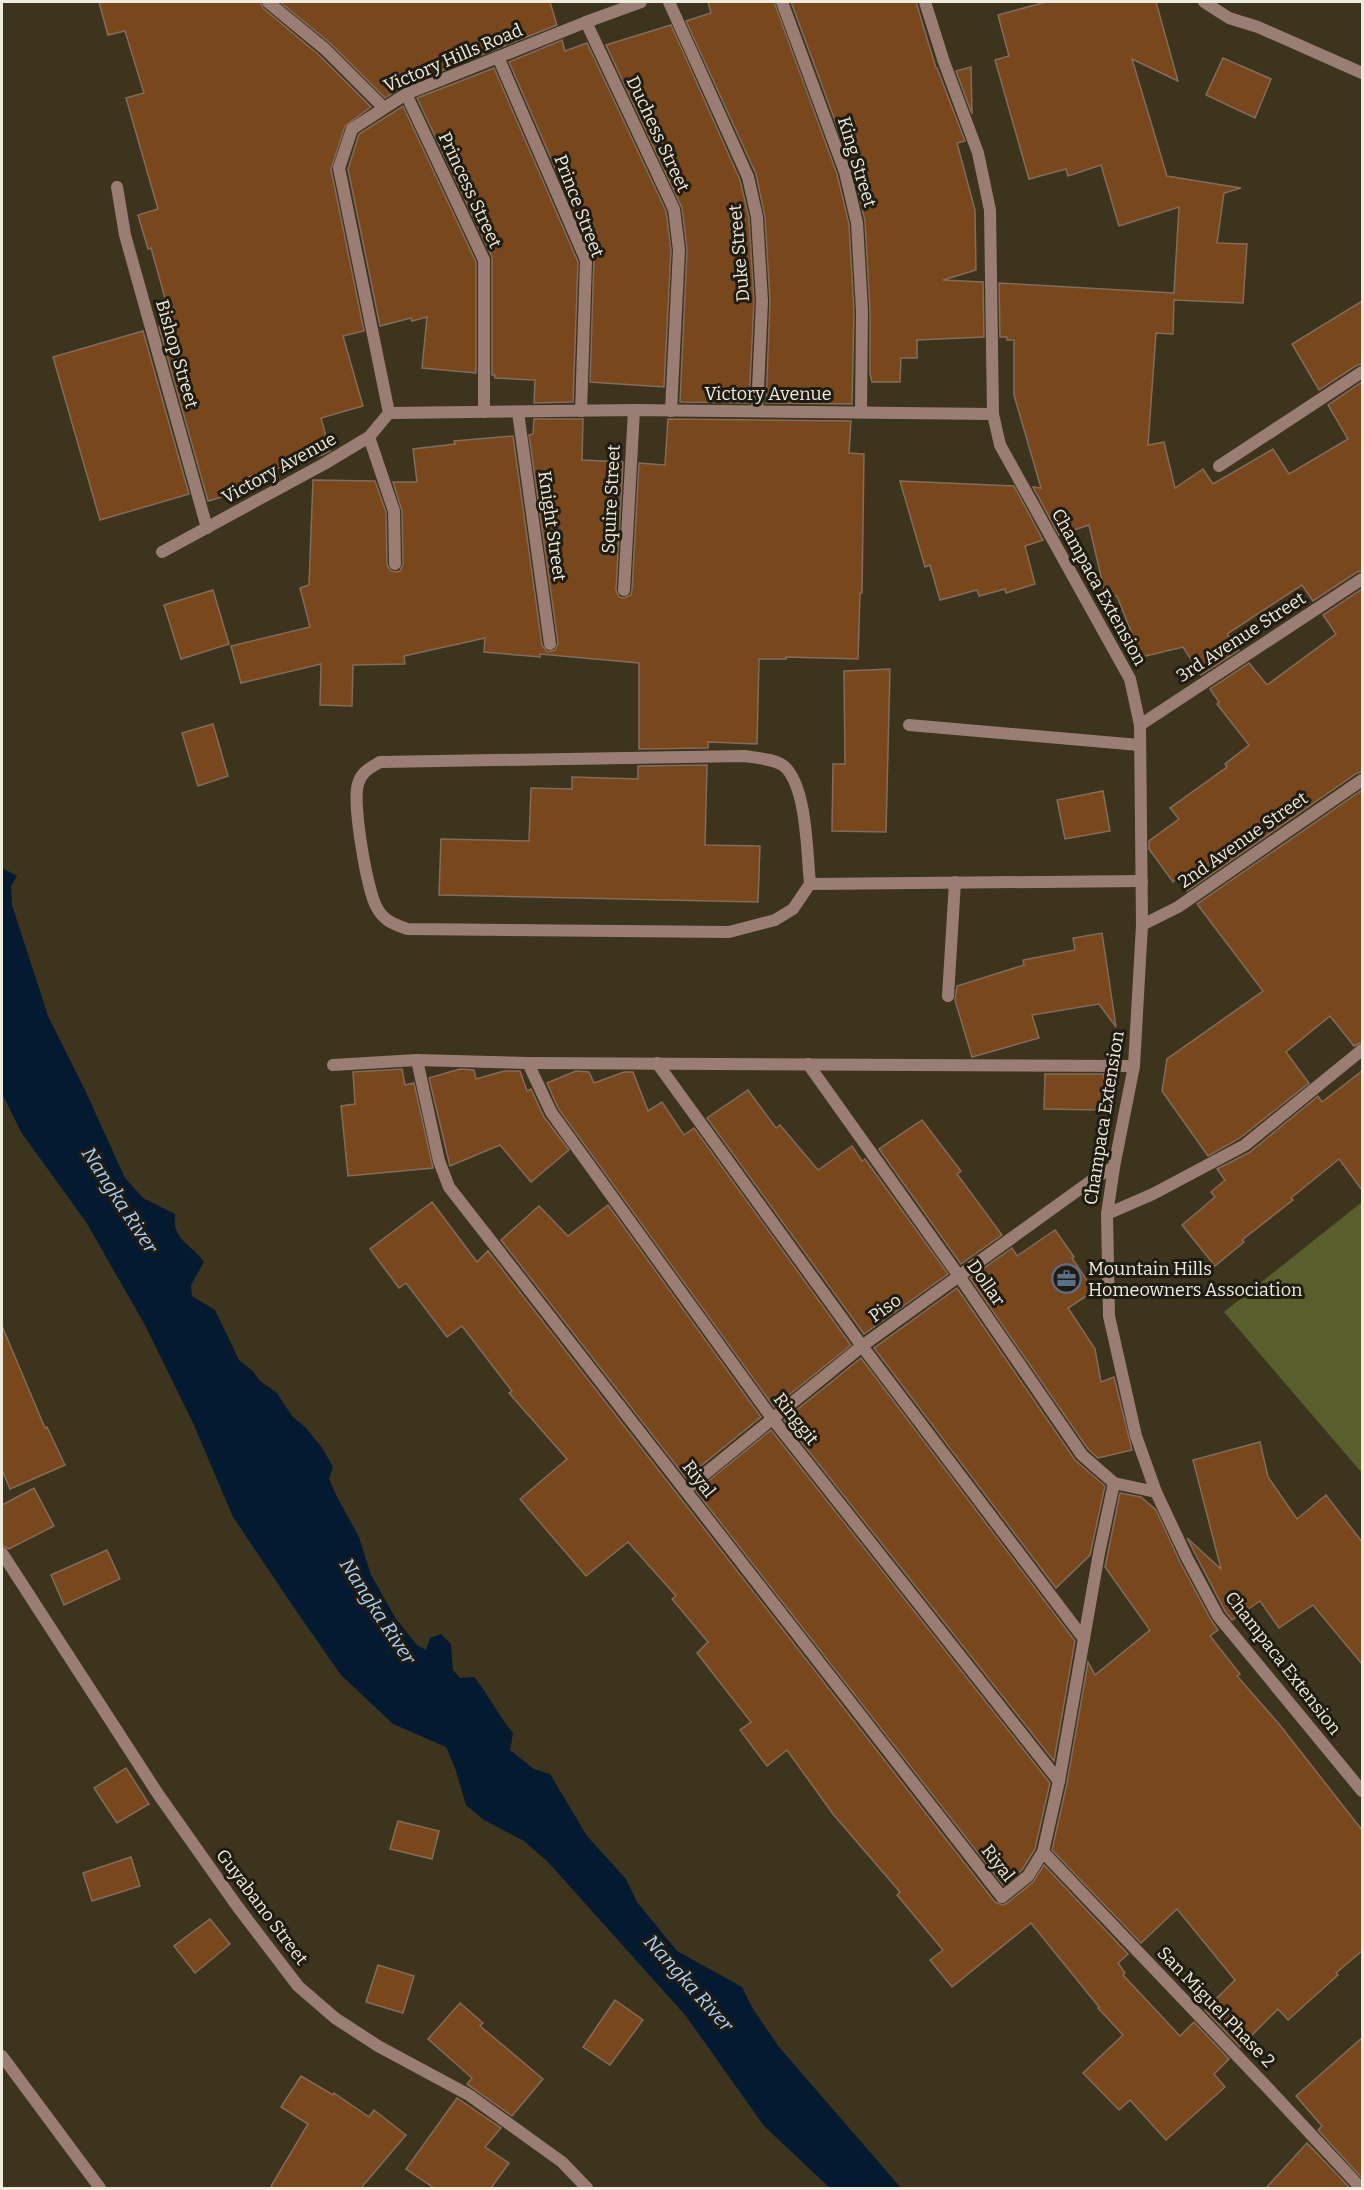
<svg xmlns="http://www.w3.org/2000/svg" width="1364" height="2190" font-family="Bitter,serif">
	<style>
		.green { fill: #585f2b }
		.water { fill: #041a30 }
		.building { fill: #78471b; stroke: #836c5b; stroke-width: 1.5 }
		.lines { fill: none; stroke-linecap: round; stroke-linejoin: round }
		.lane { stroke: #9b7e73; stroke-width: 12 }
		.street { stroke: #9b7e73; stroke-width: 12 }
		.labels { text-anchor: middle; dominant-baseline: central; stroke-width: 6; stroke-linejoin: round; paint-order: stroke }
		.street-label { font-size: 18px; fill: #efebdd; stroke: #1f1c12 }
		.poi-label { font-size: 18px; fill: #efebdd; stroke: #1f1c12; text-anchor: start }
		.water-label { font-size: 20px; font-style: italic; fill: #aad0fa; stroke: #1f1c12 }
	</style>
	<rect width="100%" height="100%" fill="#3c341d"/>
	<path class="green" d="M 1362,1202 L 1362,1473 L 1224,1312 Z"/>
	<path class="water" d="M 2,868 L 17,876 L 11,886 L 12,905 L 48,1016 L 85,1090 L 125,1178 L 143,1198 L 175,1214 C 172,1241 191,1243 204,1262 L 191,1285 L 192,1296 L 215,1310 L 239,1360 L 253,1371 L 260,1381 L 277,1393 L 292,1416 L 306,1428 L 323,1449 L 333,1467 L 329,1479 L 336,1495 L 359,1537 L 371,1575 L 396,1619 L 417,1645 L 426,1650 L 430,1638 L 441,1634 L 451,1644 L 453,1670 L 460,1678 L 474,1677 C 489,1695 498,1715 513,1733 L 510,1750 L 534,1769 L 550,1774 L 587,1836 L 626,1879 L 637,1902 L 677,1951 L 742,1987 L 753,2009 L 779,2047 L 901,2188 L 830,2188 L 764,2126 L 686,2016 L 548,1862 L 524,1841 L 484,1820 L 466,1805 L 455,1768 L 446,1747 L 393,1724 L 341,1675 L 297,1612 L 233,1517 L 194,1425 L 145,1325 L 86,1222 L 21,1132 L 2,1093 Z"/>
	<g class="building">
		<path d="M 99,2 L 260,2 L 263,8 L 319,55 L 371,107 L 345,126 L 331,169 L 364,331 L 343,336 L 363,406 L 321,418 L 330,451 L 322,455 L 244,478 L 247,490 L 208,501 L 159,327 L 172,323 L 151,248 L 148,249 L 138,215 L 158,209 L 126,98 L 144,93 L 125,31 L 108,35 Z"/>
		<path d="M 280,2 L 550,2 L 557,25 L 403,86 L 385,98 L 330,43 Z"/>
		<path d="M 708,2 L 774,2 L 837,174 L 849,224 L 854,311 L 852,404 L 766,403 L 770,301 L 765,217 L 756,174 L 686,21 L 711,13 Z"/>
		<path d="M 791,2 L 916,2 L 936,68 L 937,68 L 965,141 L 957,143 L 975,210 L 976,270 L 943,280 L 983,282 L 984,337 L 917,340 L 917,358 L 901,358 L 900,382 L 872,382 L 870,374 L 870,311 L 865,221 L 853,169 Z"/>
		<path d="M 1046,2 L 1156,2 L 1178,81 L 1132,59 L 1167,176 L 1241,188 L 1224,193 L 1217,243 L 1247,244 L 1243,303 L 1174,300 L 1173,334 L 1156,333 L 1148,445 L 1164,442 L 1175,488 L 1203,469 L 1213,484 L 1273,449 L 1289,474 L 1348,439 L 1328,405 L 1362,382 L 1362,571 L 1357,572 L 1313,601 L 1302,585 L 1227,634 L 1239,650 L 1201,675 L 1183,647 L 1141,657 L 1117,596 L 1106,598 L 1089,525 L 1059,535 L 1033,487 L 1041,488 L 1014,395 L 1014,340 L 1007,340 L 1007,337 L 1000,337 L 999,283 L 1174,293 L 1179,207 L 1119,226 L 1101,165 L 1068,176 L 1066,169 L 1029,179 L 995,60 L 1009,56 L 998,15 Z"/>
		<path d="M 671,25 L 740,180 L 749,218 L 754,301 L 749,403 L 680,402 L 687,250 L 682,208 L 606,45 Z"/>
		<path d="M 562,40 L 565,51 L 587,43 L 666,211 L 671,250 L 664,387 L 590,382 L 594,257 L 509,62 Z"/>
		<path d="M 1223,58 L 1271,79 L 1255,118 L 1206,95 Z"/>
		<path d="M 971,67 L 972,114 L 956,71 Z"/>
		<path d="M 494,68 L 578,262 L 573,402 L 534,403 L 535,380 L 495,378 L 495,375 L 492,375 L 492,257 L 417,98 Z"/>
		<path d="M 403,106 L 476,262 L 476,373 L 422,368 L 427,317 L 412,321 L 411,318 L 380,326 L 348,169 L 359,134 Z"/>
		<path d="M 1362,301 L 1362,364 L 1357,365 L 1319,390 L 1292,344 Z"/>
		<path d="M 143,331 L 189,494 L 100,520 L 53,357 Z"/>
		<path d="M 534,419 L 583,419 L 582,460 L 623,462 L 616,590 L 619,597 L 624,598 L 631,595 L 632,590 L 639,463 L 665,465 L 668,419 L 851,421 L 849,453 L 864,454 L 862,593 L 860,593 L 858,659 L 786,657 L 786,659 L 759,659 L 757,744 L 708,742 L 708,748 L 639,749 L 639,663 L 540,654 L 540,657 L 484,652 L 485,638 L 404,656 L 405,664 L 353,665 L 352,706 L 320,705 L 321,664 L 241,683 L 231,646 L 310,627 L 300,588 L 309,585 L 313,480 L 375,481 L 386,512 L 387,565 L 391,571 L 396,572 L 400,571 L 403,564 L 402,511 L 393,482 L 417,482 L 413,449 L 455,444 L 454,441 L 513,436 L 542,645 L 547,652 L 555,650 L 558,643 L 529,435 L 533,434 Z"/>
		<path d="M 900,481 L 1014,486 L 1043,540 L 1025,546 L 1035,584 L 1006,593 L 1005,589 L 979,596 L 977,590 L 940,600 L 930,565 L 925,567 Z"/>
		<path d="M 1362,589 L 1362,772 L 1357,773 L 1187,891 L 1178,878 L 1173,882 L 1149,849 L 1149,841 L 1179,819 L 1170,808 L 1227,767 L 1225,764 L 1249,745 L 1217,704 L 1219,702 L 1210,689 L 1249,663 L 1267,685 L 1336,634 L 1323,615 Z"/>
		<path d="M 213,590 L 229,644 L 181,659 L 164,605 Z"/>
		<path d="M 890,669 L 886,832 L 832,831 L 833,764 L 845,764 L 844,671 Z"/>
		<path d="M 213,724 L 228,776 L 198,786 L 182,733 Z"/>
		<path d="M 707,765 L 705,845 L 760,846 L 758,902 L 439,895 L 441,839 L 529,841 L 531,788 L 572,789 L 572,777 L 638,779 L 638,766 Z"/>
		<path d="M 1362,790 L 1362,1042 L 1354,1046 L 1330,1016 L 1286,1052 L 1309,1083 L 1240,1138 L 1208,1156 L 1162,1091 L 1167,1059 L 1263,991 L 1197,904 Z"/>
		<path d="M 1103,791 L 1110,831 L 1065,839 L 1057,800 Z"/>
		<path d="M 1102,933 L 1116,1027 L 1099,1004 L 1032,1015 L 1039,1038 L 972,1057 L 955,1000 L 957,986 L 1024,965 L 1023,960 L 1075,950 L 1073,938 Z"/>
		<path d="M 402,1069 L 405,1085 L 414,1083 L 433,1168 L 348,1176 L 341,1106 L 355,1104 L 353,1072 Z"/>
		<path d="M 460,1069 L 474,1070 L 476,1079 L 504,1071 L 520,1071 L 527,1091 L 531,1089 L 544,1117 L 569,1150 L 531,1182 L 500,1145 L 450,1166 L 429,1078 Z"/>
		<path d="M 576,1071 L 589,1072 L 594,1083 L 624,1072 L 633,1072 L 648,1111 L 662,1102 L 684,1135 L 694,1128 L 851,1345 L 774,1407 L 558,1108 L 547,1083 Z"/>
		<path d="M 1362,1071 L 1362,1190 L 1339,1159 L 1291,1198 L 1293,1200 L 1242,1240 L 1244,1242 L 1215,1266 L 1182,1225 L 1215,1197 L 1211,1192 L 1225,1180 L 1217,1169 L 1250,1152 L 1318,1096 L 1322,1102 Z"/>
		<path d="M 1045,1074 L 1104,1074 L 1103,1110 L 1044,1109 Z"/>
		<path d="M 748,1090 L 776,1128 L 780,1125 L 818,1170 L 852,1146 L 862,1161 L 865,1159 L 948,1274 L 864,1334 L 707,1118 Z"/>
		<path d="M 922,1120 L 961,1171 L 957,1174 L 1002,1235 L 961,1264 L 879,1149 Z"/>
		<path d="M 432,1202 L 477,1262 L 488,1251 L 995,1902 L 1003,1905 L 1007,1903 L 1033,1882 L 1044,1865 L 1128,1954 L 1118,1963 L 1125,1973 L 1123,1975 L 1180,2036 L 1194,2022 L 1229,2059 L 1214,2074 L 1225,2087 L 1166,2140 L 1130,2100 L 1119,2110 L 1083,2073 L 1123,2035 L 1098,2008 L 1099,2007 L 1031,1923 L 952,1987 L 930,1960 L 943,1950 L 897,1895 L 900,1892 L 833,1814 L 787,1750 L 767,1766 L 740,1730 L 751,1722 L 697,1653 L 708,1642 L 672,1599 L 676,1596 L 628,1542 L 586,1576 L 520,1499 L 567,1459 L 509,1393 L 512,1391 L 462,1326 L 447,1337 L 406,1283 L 399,1288 L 370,1249 Z"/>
		<path d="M 608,1205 L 761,1417 L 686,1478 L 501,1240 L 539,1206 L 568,1236 Z"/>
		<path d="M 1055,1230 L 1074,1257 L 1072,1258 L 1094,1291 L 1068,1308 L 1095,1349 L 1101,1382 L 1114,1377 L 1132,1450 L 1098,1458 L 1088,1449 L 970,1278 L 1012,1248 L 1017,1256 Z"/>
		<path d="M 957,1288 L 1075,1460 L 1105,1486 L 1090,1555 L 1056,1588 L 874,1348 Z"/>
		<path d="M 2,1326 L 45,1428 L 47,1427 L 65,1465 L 10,1489 L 2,1470 Z"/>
		<path d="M 861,1358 L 1075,1641 L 1054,1761 L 784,1420 Z"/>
		<path d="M 771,1430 L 1050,1783 L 1035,1849 L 1022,1870 L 1003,1885 L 696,1491 Z"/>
		<path d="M 1260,1442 L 1268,1477 L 1297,1519 L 1326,1495 L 1362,1542 L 1362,1664 L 1313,1605 L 1279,1628 L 1260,1601 L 1232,1620 L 1225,1611 L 1187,1538 L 1221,1569 L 1193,1460 Z"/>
		<path d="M 34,1488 L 54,1526 L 9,1549 L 2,1545 L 2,1505 Z"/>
		<path d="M 1120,1493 L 1141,1497 L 1156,1510 L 1180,1562 L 1211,1620 L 1218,1630 L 1210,1636 L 1240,1674 L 1237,1676 L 1279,1724 L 1362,1830 L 1362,1951 L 1336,1973 L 1338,1975 L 1288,2020 L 1278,2009 L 1240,2047 L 1205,2010 L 1235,1980 L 1177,1909 L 1141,1943 L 1052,1850 L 1067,1783 L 1088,1662 L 1095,1675 L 1150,1630 L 1105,1567 Z"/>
		<path d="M 107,1550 L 120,1579 L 64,1605 L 51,1575 Z"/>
		<path d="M 126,1768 L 149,1804 L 117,1823 L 94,1788 Z"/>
		<path d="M 398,1821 L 439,1831 L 432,1859 L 390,1849 Z"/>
		<path d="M 131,1857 L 140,1886 L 92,1901 L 83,1873 Z"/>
		<path d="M 210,1919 L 230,1944 L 195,1973 L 174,1946 Z"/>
		<path d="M 378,1965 L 414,1976 L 403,2013 L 366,2002 Z"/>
		<path d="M 615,2000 L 643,2020 L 610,2065 L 583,2047 Z"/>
		<path d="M 460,2003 L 483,2023 L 480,2026 L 543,2079 L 512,2116 L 467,2084 L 472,2078 L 428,2039 Z"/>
		<path d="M 1362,2038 L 1362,2178 L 1318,2130 L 1322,2126 L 1296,2096 Z"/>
		<path d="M 301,2076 L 333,2095 L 334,2093 L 369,2117 L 374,2110 L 406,2135 L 361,2188 L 270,2188 L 308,2124 L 281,2107 Z"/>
		<path d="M 457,2098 L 501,2128 L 485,2147 L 509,2163 L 491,2188 L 434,2188 L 406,2169 Z"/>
		<path d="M 1307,2143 L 1350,2188 L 1266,2188 Z"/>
	</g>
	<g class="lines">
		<g class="lane">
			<path d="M 268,2 L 325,49 L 383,107"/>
			<path d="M 669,2 L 748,177 L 757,217 L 762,301 L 757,411"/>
			<path d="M 782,2 L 845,172 L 857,223 L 862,311 L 861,412"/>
			<path d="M 586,22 L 674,209 L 679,250 L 671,411"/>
			<path d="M 498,57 L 586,260 L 581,411"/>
			<path d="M 406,94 L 484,260 L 484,412"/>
			<path d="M 117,187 L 125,235 L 207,528"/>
			<path d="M 624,590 L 634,410"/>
			<path d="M 909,725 L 1139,745"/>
			<path d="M 528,1063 L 551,1112 L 772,1418 L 1059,1781"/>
			<path d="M 657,1063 L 862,1346 L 1084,1639"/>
			<path d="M 808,1064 L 959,1276 L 1082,1455 L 1114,1483 L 1156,1492"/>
			<path d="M 685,1490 L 862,1346 L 1095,1178 L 1114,1167"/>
			<path d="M 1002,1897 L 1028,1876 L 1043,1852 L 1059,1781 L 1099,1553 L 1114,1483"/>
		</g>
		<g class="street">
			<path d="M 925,2 L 944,62 L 978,153 L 990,210 L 993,414 L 1000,445 L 1130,679 L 1140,725 L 1142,925 L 1134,1066 L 1114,1167 L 1107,1214 L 1109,1316 L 1136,1436 L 1156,1492 L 1187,1558 L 1218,1616 L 1362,1791"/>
			<path d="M 1204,2 L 1229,18 L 1258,27 L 1362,73"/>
			<path d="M 518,412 L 550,644"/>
			<path d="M 389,413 L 339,168 L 352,129 L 406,94 L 586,22 L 641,2"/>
			<path d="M 369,437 L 394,511 L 395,564"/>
			<path d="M 1219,466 L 1362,372"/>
			<path d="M 162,552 L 324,464 L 369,437 L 389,413 L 634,410 L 993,414"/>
			<path d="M 1140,725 L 1362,579"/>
			<path d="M 745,756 C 757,758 776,759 785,767 C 807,788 807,854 810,884 L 793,909 L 775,920 L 729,932 L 407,929 C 394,924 384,921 377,908 C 367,891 352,802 358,784 C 361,772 370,768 380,762 Z"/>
			<path d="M 810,884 L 1142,881"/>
			<path d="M 1142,925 L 1178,907 L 1362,780"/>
			<path d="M 948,996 L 955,882"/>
			<path d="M 417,1060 L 439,1161 L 449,1187 L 1002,1897"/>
			<path d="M 333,1065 L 417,1060 L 528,1063 L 1134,1066"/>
			<path d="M 1107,1214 L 1153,1194 L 1245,1145 L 1362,1050"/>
			<path d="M 2,1553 L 158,1794 L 237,1906 L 298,1986 L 335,2018 L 378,2046 L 469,2095 L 562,2162 L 587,2188"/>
			<path d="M 1043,1852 L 1265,2085 L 1361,2188"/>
			<path d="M 2,2056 L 100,2188"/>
		</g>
	</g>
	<defs>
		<symbol id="office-ring" viewBox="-11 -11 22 22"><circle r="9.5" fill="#1f1c12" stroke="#5c6f8a" stroke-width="1.5"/><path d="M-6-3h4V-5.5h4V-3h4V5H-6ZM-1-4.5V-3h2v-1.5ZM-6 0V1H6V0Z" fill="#5c6f8a"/></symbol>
	</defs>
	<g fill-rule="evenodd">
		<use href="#office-ring" x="1050" y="1262" width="33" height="33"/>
	</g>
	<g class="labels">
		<g class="street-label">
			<text transform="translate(453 58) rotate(-23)">Victory Hills Road</text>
			<text transform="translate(658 134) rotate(65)">Duchess Street</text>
			<text transform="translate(857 162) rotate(73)">King Street</text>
			<text transform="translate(470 190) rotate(65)">Princess Street</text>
			<text transform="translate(579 206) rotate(69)">Prince Street</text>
			<text transform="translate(739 253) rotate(-95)">Duke Street</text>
			<text transform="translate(177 354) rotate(74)">Bishop Street</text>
			<text x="768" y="394">Victory Avenue</text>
			<text transform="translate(279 468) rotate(-29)">Victory Avenue</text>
			<text transform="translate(611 499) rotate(-87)">Squire Street</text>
			<text transform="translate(552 526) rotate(82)">Knight Street</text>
			<text transform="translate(1099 587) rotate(61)">Champaca Extension</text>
			<text transform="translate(1241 637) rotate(-33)">3rd Avenue Street</text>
			<text transform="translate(1243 840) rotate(-35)">2nd Avenue Street</text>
			<text transform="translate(1104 1118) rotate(-81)">Champaca Extension</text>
			<text transform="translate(986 1283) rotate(55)">Dollar</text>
			<text transform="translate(885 1308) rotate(-36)">Piso</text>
			<text transform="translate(796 1419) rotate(52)">Ringgit</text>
			<text transform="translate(699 1479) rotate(52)">Riyal</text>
			<text transform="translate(1283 1663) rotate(52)">Champaca Extension</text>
			<text transform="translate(998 1863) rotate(52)">Riyal</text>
			<text transform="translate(262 1907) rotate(53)">Guyabano Street</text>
			<text transform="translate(1216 2007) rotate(46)">San Miguel Phase 2</text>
		</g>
		<g class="poi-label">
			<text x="1088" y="1269">Mountain Hills<tspan x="1088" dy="21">Homeowners Association</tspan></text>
		</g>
		<g class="water-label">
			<text transform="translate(120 1200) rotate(57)">Nangka River</text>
			<text transform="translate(378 1611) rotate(57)">Nangka River</text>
			<text transform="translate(689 1983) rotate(48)">Nangka River</text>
		</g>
	</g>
	<rect width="1364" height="2190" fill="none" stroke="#efebdd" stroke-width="6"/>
</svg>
